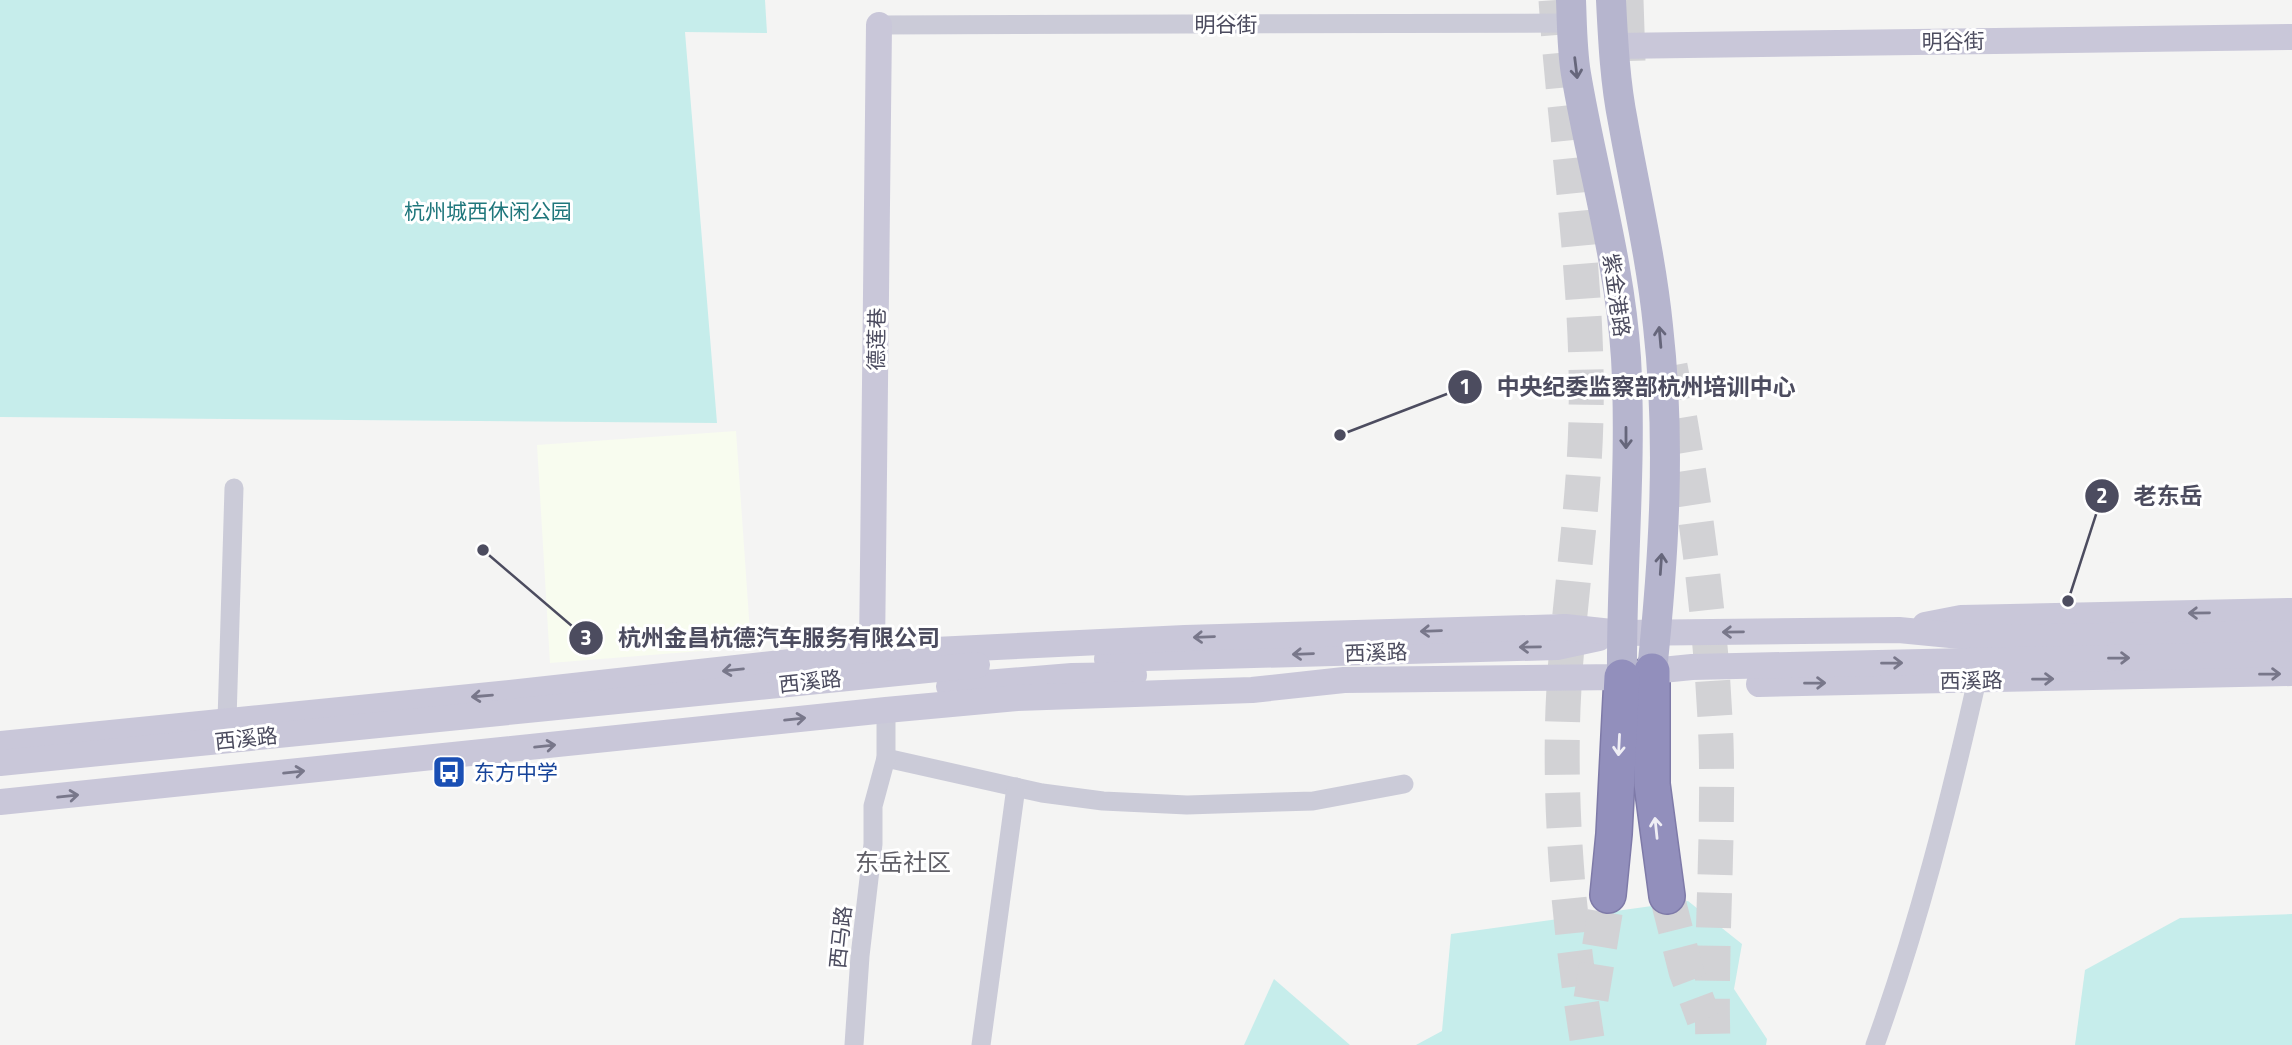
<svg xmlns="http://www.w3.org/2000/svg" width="2292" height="1045" font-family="'Titillium Web','Noto Sans SC',sans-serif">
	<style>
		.commercial { fill: #f8fcef }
		.green { fill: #c6edeb }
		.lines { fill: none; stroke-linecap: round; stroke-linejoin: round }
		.highway-tunnel { stroke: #d2d2d5; stroke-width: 35; stroke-dasharray: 35 18; stroke-linecap: butt }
		.highway-casing { stroke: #7e7aa8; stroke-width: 38 }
		.street { stroke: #cbcbd8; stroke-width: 19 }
		.secondary { stroke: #c9c7d9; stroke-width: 26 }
		.primary { stroke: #b6b5ce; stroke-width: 30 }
		.highway { stroke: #928fbc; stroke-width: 35 }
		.oneway { stroke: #66667b }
		.oneway2 { stroke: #78778a }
		.oneway3 { stroke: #efeef5 }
		.labels { text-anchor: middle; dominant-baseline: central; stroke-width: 6; stroke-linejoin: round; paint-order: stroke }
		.street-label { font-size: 21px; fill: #4c4c5f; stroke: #fff }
		.park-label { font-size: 21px; fill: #20777c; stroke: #fff }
		.transit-label { font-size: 21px; fill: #164399; stroke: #fff; text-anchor: start }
		.quarter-label { font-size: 24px; fill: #605f67; stroke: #fff }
		.leader { fill: none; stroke: #4c4c5f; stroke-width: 2.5 }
		.callout-dot { fill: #4c4c5f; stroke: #fff; stroke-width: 2.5 }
		.mark-label { font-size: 21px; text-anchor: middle; font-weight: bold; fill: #fff }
		.callout-label { font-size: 23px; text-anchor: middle; font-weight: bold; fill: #4c4c5f; stroke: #fff; stroke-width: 6; stroke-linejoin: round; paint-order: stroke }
	</style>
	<rect width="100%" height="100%" fill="#f4f4f3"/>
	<path class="commercial" d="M 736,431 L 751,647 L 550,663 L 537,445 Z"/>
	<g class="green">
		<path d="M 0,0 L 765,0 L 767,33 L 685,32 L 717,423 L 0,417 Z"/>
		<path d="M 1688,901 L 1742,944 L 1734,989 L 1767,1039 L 1766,1045 L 1416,1045 L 1442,1031 L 1451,934 Z"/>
		<path d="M 2292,914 L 2292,1045 L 2075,1045 L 2085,970 L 2180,918 Z"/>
		<path d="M 1274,979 L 1350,1045 L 1244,1045 Z"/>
	</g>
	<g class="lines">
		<g class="highway-tunnel">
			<path d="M 1556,0 C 1565,139 1589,278 1586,417 C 1584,514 1567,610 1563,708 C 1559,821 1570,933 1588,1045"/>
			<path d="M 1626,0 L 1628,61"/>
			<path d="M 1670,366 C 1694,490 1711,615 1716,741 C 1719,842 1710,944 1713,1045"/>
			<path d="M 1667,896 L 1686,971 L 1704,1019"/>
			<path d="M 1591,999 L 1608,895"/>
		</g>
		<defs>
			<g id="highway">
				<path d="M 1652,671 L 1652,784 L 1667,896"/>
				<path d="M 1608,895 L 1614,834 L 1622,677"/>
			</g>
		</defs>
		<use href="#highway" class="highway-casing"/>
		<g class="street">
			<path d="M 879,25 L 1572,23"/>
			<path d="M 227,720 L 234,488"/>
			<path d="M 886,758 L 1042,793 L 1103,801 L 1187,805 L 1313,801 L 1404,784"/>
			<path d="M 854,1045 L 860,956 L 873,844 L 873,806 L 886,758 L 886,710"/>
			<path d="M 981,1045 L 1016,787"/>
			<path d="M 1875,1045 C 1918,926 1949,804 1977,680"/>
		</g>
		<g class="secondary">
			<path d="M 1614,46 L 2292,37"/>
			<path d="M 1925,625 L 1961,618 L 2292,611"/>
			<path d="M 872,653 L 879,25"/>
			<path d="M 1107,659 L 1557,647 L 1599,638"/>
			<path d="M 1759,684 L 2292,673"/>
			<path d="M 949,686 L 1072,676 L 1134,675"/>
			<path d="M 0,744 L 510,693 L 872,653 L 1185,638 L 1565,627 L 1621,633 L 1899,630 L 1981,638 L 2292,633"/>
			<path d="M 0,763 L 977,665"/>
			<path d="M 0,802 L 886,710 L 1017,698 L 1252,690 L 1344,680 L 1622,677 L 1652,671 L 1692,667 L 2292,654"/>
		</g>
		<g class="primary">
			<path d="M 1571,0 C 1572,24 1572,50 1576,74 C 1592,169 1620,262 1626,358 C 1632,464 1621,571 1622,677"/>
			<path d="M 1611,0 C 1613,40 1615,82 1623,122 C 1635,190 1651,257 1658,326 C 1671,441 1664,556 1652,671"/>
		</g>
		<use href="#highway" class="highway"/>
	</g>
	<defs><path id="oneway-shaft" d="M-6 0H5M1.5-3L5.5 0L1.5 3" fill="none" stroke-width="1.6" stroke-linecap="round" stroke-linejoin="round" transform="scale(1.75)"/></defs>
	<g class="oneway">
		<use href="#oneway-shaft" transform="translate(1576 68) rotate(83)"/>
		<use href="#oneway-shaft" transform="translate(1660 337) rotate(-95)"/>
		<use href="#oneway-shaft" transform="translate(1626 438) rotate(90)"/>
		<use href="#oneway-shaft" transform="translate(1661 564) rotate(-86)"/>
	</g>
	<g class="oneway2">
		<use href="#oneway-shaft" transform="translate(2199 613) rotate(179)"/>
		<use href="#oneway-shaft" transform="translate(1431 631) rotate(178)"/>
		<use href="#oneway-shaft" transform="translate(1733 632) rotate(179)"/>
		<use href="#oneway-shaft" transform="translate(1204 637) rotate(178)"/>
		<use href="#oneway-shaft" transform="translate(1530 647) rotate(179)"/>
		<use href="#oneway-shaft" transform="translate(1303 654) rotate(178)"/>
		<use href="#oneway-shaft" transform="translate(2119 658) rotate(-1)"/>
		<use href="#oneway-shaft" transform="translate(1892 663) rotate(-1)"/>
		<use href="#oneway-shaft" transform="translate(733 670) rotate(174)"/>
		<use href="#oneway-shaft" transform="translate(2270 674) rotate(-1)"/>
		<use href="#oneway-shaft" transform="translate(2043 679) rotate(-1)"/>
		<use href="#oneway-shaft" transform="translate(1815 683) rotate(-1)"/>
		<use href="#oneway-shaft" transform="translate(482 696) rotate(175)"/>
		<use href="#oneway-shaft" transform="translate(795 719) rotate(-6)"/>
		<use href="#oneway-shaft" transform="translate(545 746) rotate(-6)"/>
		<use href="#oneway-shaft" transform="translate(294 772) rotate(-6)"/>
		<use href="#oneway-shaft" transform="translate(68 796) rotate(-6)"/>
	</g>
	<g class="oneway3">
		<use href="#oneway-shaft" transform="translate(1619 745) rotate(93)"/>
		<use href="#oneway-shaft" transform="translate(1656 828) rotate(-96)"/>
	</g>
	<defs>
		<symbol id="bus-square" viewBox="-11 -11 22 22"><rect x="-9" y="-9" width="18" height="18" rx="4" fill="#1a4fb4" stroke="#fff"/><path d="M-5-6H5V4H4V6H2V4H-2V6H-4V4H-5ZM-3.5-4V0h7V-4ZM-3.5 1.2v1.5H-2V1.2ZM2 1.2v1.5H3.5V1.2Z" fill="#fff"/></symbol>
	</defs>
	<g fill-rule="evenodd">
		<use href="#bus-square" x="430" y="753" width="38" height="38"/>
	</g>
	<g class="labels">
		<g class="street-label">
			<text x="1226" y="24">明谷街</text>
			<text transform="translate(1953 41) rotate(-1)">明谷街</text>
			<text transform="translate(1617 295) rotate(82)">紫金港路</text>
			<text transform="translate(876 339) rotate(-89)">德莲巷</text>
			<text transform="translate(1376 652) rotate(-2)">西溪路</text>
			<text transform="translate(1971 680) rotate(-1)">西溪路</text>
			<text transform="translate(810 681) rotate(-6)">西溪路</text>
			<text transform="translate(246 738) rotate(-6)">西溪路</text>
			<text transform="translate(840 937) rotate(-84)">西马路</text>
		</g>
		<g class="park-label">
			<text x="488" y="211">杭州城西休闲公园</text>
		</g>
		<g class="transit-label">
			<text x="474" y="772">东方中学</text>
		</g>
		<g class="quarter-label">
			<text x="903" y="862">东岳社区</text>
		</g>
	</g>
	<path class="leader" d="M1340 435L1465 387M2068 601L2102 496M483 550L586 638"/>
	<g class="callout-dot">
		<circle cx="1340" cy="435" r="7"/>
		<circle cx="2068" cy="601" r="7"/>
		<circle cx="483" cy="550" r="7"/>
		<circle cx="1465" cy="387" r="18"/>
		<circle cx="2102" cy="496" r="18"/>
		<circle cx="586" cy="638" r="18"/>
	</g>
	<g class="mark-label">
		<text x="1465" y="394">1</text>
		<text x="2102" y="503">2</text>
		<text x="586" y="645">3</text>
	</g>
	<g class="callout-label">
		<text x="1646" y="395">中央纪委监察部杭州培训中心</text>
		<text x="2168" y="504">老东岳</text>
		<text x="779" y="646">杭州金昌杭德汽车服务有限公司</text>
	</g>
</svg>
